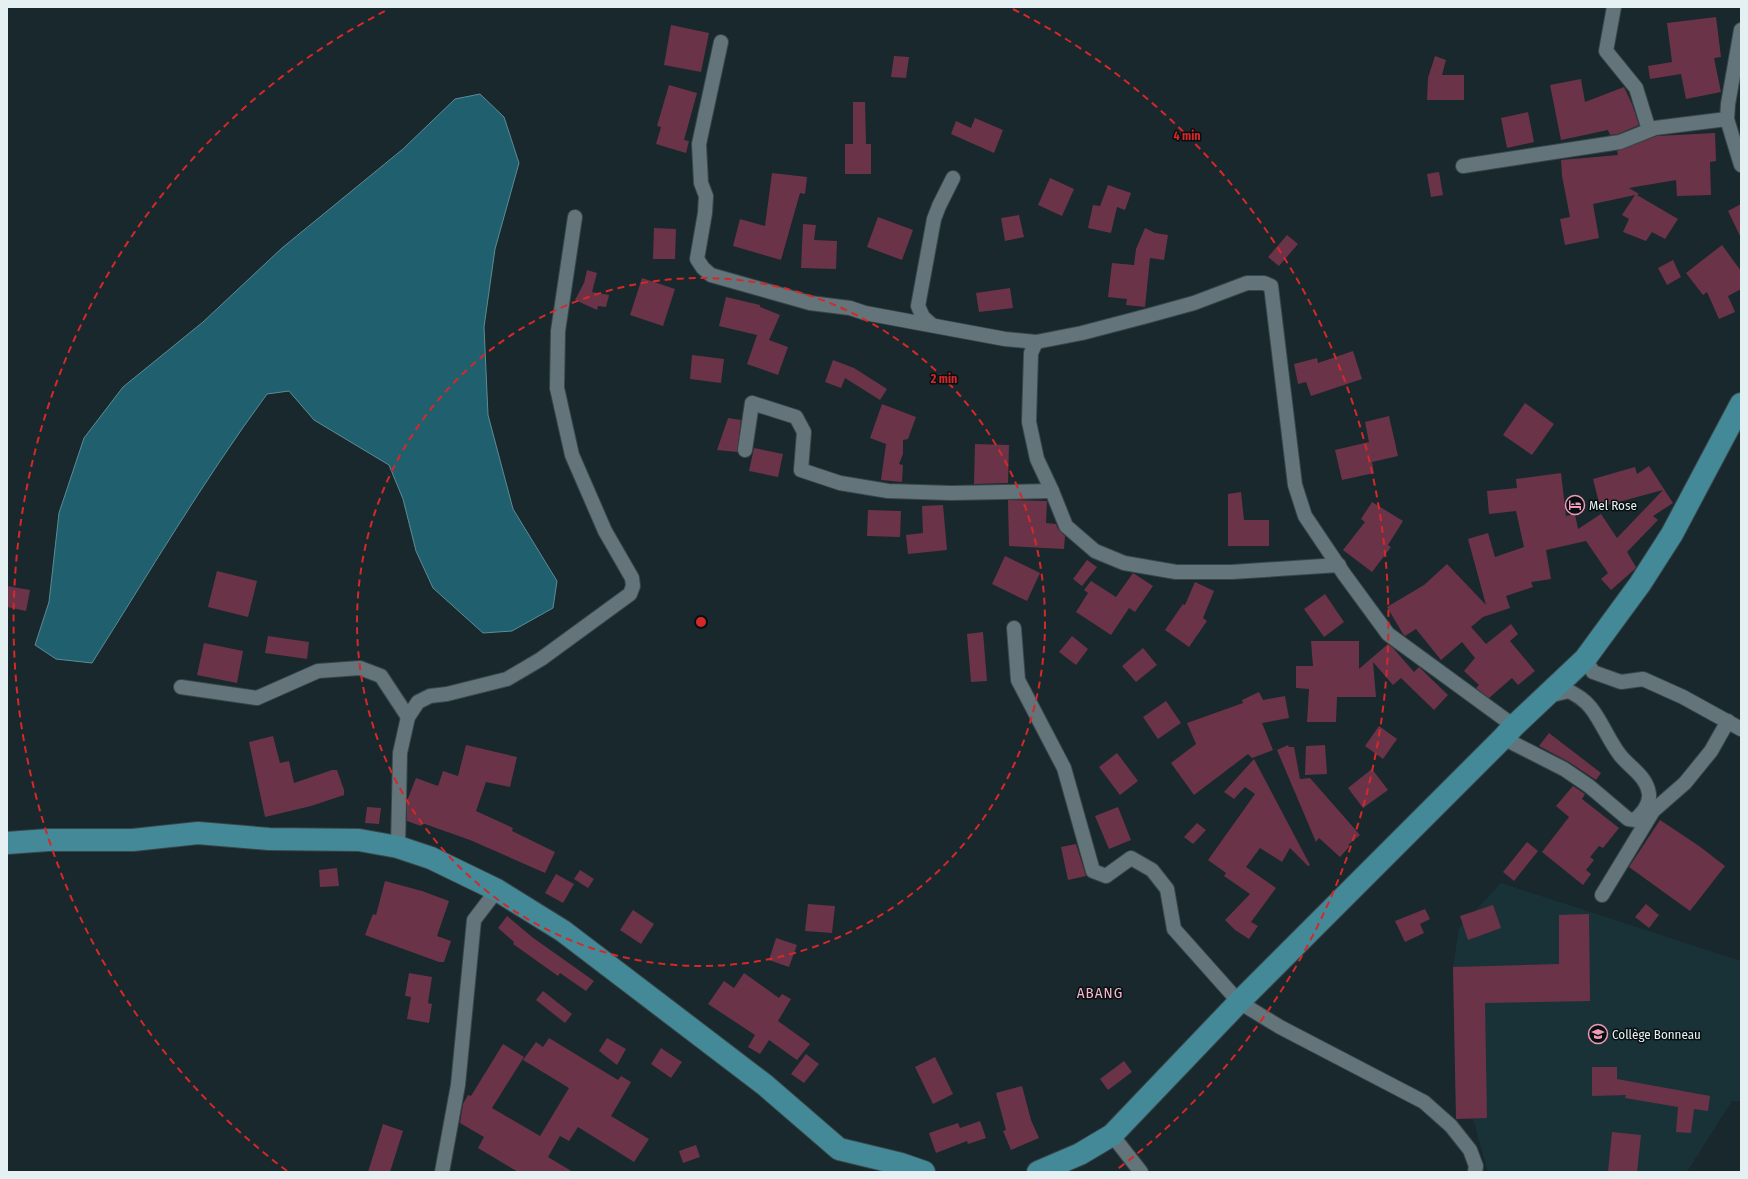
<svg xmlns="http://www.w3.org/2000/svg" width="1748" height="1179" font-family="'Fira Sans Condensed',sans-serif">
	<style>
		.built { fill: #193238 }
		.water { fill: #20606e; stroke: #5b8b96 }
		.building { fill: #6b3348 }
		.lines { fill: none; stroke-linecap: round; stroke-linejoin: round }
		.street-casing { stroke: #394649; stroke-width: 16 }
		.primary-casing { stroke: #394649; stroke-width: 24 }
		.street { stroke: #63757a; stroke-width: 14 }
		.primary { stroke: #448998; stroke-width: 22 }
		.ring { fill: none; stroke: #d62828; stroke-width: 2; stroke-dasharray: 7 5 }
		.labels { text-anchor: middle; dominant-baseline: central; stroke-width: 3; stroke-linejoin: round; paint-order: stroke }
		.poi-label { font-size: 13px; fill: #e5f0f2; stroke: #080f11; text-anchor: start }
		.quarter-label { font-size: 15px; letter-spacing: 1px; fill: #f8b7cc; stroke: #080f11 }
		.centre { fill: #d62828; stroke: #080f11; stroke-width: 2 }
		.ring-label { font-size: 12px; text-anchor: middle; font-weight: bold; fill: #d62828; stroke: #080f11; stroke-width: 3; stroke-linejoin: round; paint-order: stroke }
	</style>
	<rect width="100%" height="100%" fill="#18282c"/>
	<path class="built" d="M 1501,883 L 1741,961 L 1741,1101 L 1732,1101 L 1687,1172 L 1488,1172 L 1473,1119 L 1456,1119 L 1453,967 L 1459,928 Z"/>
	<path class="water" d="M 480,94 L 504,117 L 519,163 L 495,249 L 484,327 L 488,415 L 513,509 L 557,581 L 553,608 L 512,631 L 483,633 L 433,588 L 416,551 L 403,499 L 389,465 L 314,420 L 289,391 L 267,394 C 203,481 149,573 92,663 L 56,659 L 35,645 L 49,602 L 59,513 L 84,438 L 123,387 L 203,322 L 282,248 L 403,149 L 455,99 Z"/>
	<g class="building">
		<path d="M 1716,17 L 1721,57 L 1714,58 L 1721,92 L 1686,99 L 1681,74 L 1650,79 L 1648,66 L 1672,62 L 1667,23 Z"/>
		<path d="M 671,25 L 709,33 L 701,72 L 664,65 Z"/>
		<path d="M 894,56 L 909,57 L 906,78 L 891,77 Z"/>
		<path d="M 1435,56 L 1446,60 L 1442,75 L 1464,75 L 1464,100 L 1427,100 L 1428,78 Z"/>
		<path d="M 1581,79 L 1585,102 L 1624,87 L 1632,104 L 1639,125 L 1618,134 L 1610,135 L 1608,130 L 1561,140 L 1550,85 Z"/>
		<path d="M 669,85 L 697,93 L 684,140 L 689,141 L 686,153 L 656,144 L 661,127 L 657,126 Z"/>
		<path d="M 853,102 L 865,102 L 866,144 L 871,144 L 871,174 L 845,174 L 845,144 L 853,144 Z"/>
		<path d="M 1528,112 L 1534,142 L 1507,148 L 1501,118 Z"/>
		<path d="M 975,118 L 1003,130 L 994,153 L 951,134 L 956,121 L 971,128 Z"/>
		<path d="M 1715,133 L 1716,161 L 1710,162 L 1711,195 L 1677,196 L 1676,180 L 1629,188 L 1639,194 L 1637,195 L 1678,219 L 1665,239 L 1652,232 L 1646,241 L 1623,232 L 1629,219 L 1622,215 L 1635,195 L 1593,204 L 1599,238 L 1565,245 L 1560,219 L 1570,217 L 1562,176 L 1561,160 L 1618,155 L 1617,151 L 1657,136 Z"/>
		<path d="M 1439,172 L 1443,195 L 1431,197 L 1427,174 Z"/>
		<path d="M 772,173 L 807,177 L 805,194 L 800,193 L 781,260 L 733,246 L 740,219 L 765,226 Z"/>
		<path d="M 1050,178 L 1074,189 L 1062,216 L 1038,205 Z"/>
		<path d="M 1108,185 L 1131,193 L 1125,210 L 1117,207 L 1111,233 L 1088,228 L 1093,205 L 1100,206 Z"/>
		<path d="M 1741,204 L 1741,238 L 1728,211 Z"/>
		<path d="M 1019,215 L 1024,237 L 1005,241 L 1001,218 Z"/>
		<path d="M 878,217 L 913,230 L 902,260 L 867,247 Z"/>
		<path d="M 803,224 L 816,225 L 814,240 L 837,241 L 836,269 L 801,268 Z"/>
		<path d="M 654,228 L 676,229 L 675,259 L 653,259 Z"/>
		<path d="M 1145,228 L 1155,233 L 1168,235 L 1164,260 L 1150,258 L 1145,307 L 1126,305 L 1127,299 L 1108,297 L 1112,263 L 1134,265 L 1136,249 Z"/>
		<path d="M 1287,235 L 1298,244 L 1279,266 L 1268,257 Z"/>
		<path d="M 1722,245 L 1741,271 L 1741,289 L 1728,296 L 1735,312 L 1719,319 L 1707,292 L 1703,295 L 1686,273 Z"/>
		<path d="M 1673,260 L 1681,277 L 1667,285 L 1658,268 Z"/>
		<path d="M 587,270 L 597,273 L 592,292 L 609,295 L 606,307 L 598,306 L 597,310 L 575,300 L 584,283 Z"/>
		<path d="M 642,278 L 675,289 L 663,326 L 630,315 Z"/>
		<path d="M 1010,288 L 1013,308 L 979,312 L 976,293 Z"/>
		<path d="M 726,297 L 760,305 L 760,307 L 780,315 L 769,340 L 788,347 L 778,375 L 747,364 L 757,335 L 719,326 Z"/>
		<path d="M 1353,351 L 1362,379 L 1311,396 L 1306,382 L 1298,384 L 1294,364 L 1317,358 L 1318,363 Z"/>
		<path d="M 692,355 L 724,359 L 721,383 L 690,379 Z"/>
		<path d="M 833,360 L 854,368 L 887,389 L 880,400 L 845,378 L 841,388 L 825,382 Z"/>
		<path d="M 1525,403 L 1554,424 L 1532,455 L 1503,435 Z"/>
		<path d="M 882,404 L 916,417 L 908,439 L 903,440 L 903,454 L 899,464 L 903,465 L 902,482 L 881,480 L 886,444 L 870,438 Z"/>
		<path d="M 1389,416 L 1398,456 L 1372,462 L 1374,473 L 1342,480 L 1335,450 L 1369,442 L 1365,422 Z"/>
		<path d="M 728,418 L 741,420 L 737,452 L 717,450 Z"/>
		<path d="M 975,444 L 1009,445 L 1008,483 L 974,484 Z"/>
		<path d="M 754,448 L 783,454 L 778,477 L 749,471 Z"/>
		<path d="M 1649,466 L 1673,503 L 1653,516 L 1658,520 L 1627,552 L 1636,567 L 1635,569 L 1611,590 L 1601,579 L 1608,573 L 1586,541 L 1546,550 L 1551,579 L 1531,582 L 1533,587 L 1506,596 L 1510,608 L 1483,617 L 1471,627 L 1486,644 L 1511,624 L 1518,634 L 1510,641 L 1535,671 L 1518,685 L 1512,678 L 1489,698 L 1476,688 L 1479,685 L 1464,671 L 1475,658 L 1462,642 L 1441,660 L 1416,629 L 1405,636 L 1403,634 L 1387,607 L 1424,585 L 1447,564 L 1486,605 L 1468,539 L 1488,533 L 1495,557 L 1524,547 L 1516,511 L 1489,514 L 1487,491 L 1517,488 L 1516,479 L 1561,473 L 1566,516 L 1575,514 L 1578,529 L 1601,514 L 1617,538 L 1663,490 L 1600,507 L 1593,479 L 1635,467 L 1637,474 Z"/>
		<path d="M 1241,492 L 1244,520 L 1269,520 L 1269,546 L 1228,546 L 1228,494 Z"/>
		<path d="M 1008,500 L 1047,501 L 1046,523 L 1056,524 L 1058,529 L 1065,536 L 1064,549 L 1009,546 Z"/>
		<path d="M 1372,502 L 1403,521 L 1388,545 L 1391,547 L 1372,572 L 1343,550 L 1365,522 L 1361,519 Z"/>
		<path d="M 943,505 L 947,550 L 908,554 L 906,535 L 923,533 L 922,506 Z"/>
		<path d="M 868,510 L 901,511 L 900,537 L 867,536 Z"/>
		<path d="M 1005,556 L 1040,573 L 1027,601 L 992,584 Z"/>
		<path d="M 1087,560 L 1097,567 L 1082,586 L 1073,579 Z"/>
		<path d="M 217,571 L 257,581 L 248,617 L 208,607 Z"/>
		<path d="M 1133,573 L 1153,586 L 1135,612 L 1129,608 L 1111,635 L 1076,612 L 1088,593 L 1084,590 L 1091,581 L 1116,597 Z"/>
		<path d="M 1195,582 L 1214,591 L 1203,618 L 1207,621 L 1189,647 L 1165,630 L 1183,604 L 1185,605 Z"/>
		<path d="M 7,586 L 30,590 L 26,611 L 7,607 Z"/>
		<path d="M 1325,594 L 1344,622 L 1324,637 L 1304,609 Z"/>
		<path d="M 983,632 L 987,681 L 971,682 L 967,634 Z"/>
		<path d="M 268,636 L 309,642 L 307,659 L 265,653 Z"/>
		<path d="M 1072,636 L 1088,649 L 1076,665 L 1059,652 Z"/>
		<path d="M 1311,641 L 1359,641 L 1359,669 L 1388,644 L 1393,648 L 1414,672 L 1419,667 L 1448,695 L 1434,710 L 1401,678 L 1393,685 L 1373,662 L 1376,697 L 1337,697 L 1336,722 L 1307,722 L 1309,689 L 1296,688 L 1296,666 L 1313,666 Z"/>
		<path d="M 204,643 L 243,651 L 237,683 L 197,675 Z"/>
		<path d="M 1143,648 L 1157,665 L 1136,682 L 1122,666 Z"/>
		<path d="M 1259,692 L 1263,700 L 1285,696 L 1289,718 L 1262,723 L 1273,750 L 1252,758 L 1248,754 L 1194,795 L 1171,763 L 1196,744 L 1187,723 L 1243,703 L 1242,700 Z"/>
		<path d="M 1166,701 L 1181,723 L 1158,739 L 1143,717 Z"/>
		<path d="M 1379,726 L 1397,739 L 1383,759 L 1365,746 Z"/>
		<path d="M 1549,733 L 1601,773 L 1596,780 L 1569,762 L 1539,746 Z"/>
		<path d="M 273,736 L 280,763 L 289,761 L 294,783 L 332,770 L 337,770 L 344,790 L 344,795 L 311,806 L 265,817 L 249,742 Z"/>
		<path d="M 466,745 L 517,757 L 510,787 L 486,782 L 476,811 L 513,828 L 512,831 L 555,852 L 545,873 L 470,840 L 422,823 L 421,826 L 407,821 L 407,801 L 416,778 L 438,786 L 443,771 L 458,776 Z"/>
		<path d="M 1288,745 L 1289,747 L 1294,747 L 1300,779 L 1310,778 L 1360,835 L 1348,845 L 1350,846 L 1340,857 L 1319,838 L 1316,842 L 1277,750 Z"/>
		<path d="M 1325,745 L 1327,774 L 1305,775 L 1306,746 Z"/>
		<path d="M 1117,753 L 1138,781 L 1120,795 L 1099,767 Z"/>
		<path d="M 1254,759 L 1310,865 L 1308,866 L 1290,848 L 1282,862 L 1260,848 L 1246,867 L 1276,888 L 1251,922 L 1258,926 L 1249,939 L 1235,930 L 1225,920 L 1250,894 L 1224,876 L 1226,873 L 1208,860 L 1255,794 L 1245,787 L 1234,799 L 1224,792 Z"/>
		<path d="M 1372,769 L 1388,790 L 1363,808 L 1348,788 Z"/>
		<path d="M 1573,786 L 1585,794 L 1582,799 L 1619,828 L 1603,848 L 1599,846 L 1590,857 L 1594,860 L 1586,870 L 1591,874 L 1583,885 L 1542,852 L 1569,817 L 1556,806 Z"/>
		<path d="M 367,807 L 381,808 L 379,824 L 365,823 Z"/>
		<path d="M 1118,807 L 1131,840 L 1109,849 L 1095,816 Z"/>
		<path d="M 1660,820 L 1699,846 L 1725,866 L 1690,911 L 1629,867 Z"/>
		<path d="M 1197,823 L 1206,830 L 1193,844 L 1184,837 Z"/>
		<path d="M 1527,842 L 1538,851 L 1514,881 L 1503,872 Z"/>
		<path d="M 1076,844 L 1086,876 L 1068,880 L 1061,847 Z"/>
		<path d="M 337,868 L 339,886 L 320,887 L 319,870 Z"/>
		<path d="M 580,870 L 594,879 L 588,888 L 574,879 Z"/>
		<path d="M 556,874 L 574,884 L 563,903 L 545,893 Z"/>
		<path d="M 385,881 L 422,891 L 449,901 L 437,936 L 451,941 L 444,962 L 439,962 L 365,935 L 373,914 L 376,915 Z"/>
		<path d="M 808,904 L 835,906 L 832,933 L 805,931 Z"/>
		<path d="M 1646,904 L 1659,915 L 1649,928 L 1635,917 Z"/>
		<path d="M 1493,905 L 1501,928 L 1468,940 L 1460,916 Z"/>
		<path d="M 1425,909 L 1430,919 L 1420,924 L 1424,933 L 1405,942 L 1395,921 Z"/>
		<path d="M 633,910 L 654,924 L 641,944 L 620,930 Z"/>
		<path d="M 1589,914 L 1590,1001 L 1485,1003 L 1487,1118 L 1456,1119 L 1453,967 L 1559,964 L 1559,915 Z"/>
		<path d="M 507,916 L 532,937 L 594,981 L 586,991 L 560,973 L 558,976 L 513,944 L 514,942 L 498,928 Z"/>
		<path d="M 776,938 L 797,945 L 789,967 L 769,960 Z"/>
		<path d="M 409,973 L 432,977 L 428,1003 L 432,1004 L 429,1023 L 407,1019 L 411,997 L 405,996 Z"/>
		<path d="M 744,973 L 779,998 L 782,994 L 791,999 L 778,1021 L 810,1044 L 797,1060 L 769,1040 L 760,1054 L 748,1047 L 755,1035 L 708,1004 L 724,981 L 734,988 Z"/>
		<path d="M 543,991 L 572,1014 L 565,1023 L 536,1000 Z"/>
		<path d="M 549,1038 L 618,1080 L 621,1076 L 631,1082 L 611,1116 L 649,1139 L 634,1162 L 578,1127 L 569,1141 L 560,1136 L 548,1157 L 573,1172 L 518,1172 L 478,1148 L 484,1137 L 460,1123 L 463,1104 L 468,1095 L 471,1096 L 503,1044 L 524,1057 L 492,1108 L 540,1136 L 569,1088 L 523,1060 L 536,1042 L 543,1047 Z"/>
		<path d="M 607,1038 L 626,1049 L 617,1065 L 599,1051 Z"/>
		<path d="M 661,1048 L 682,1062 L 671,1078 L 651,1064 Z"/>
		<path d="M 806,1054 L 819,1064 L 804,1083 L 791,1074 Z"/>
		<path d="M 935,1057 L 953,1094 L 933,1104 L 915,1067 Z"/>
		<path d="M 1124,1061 L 1132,1072 L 1108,1090 L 1100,1079 Z"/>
		<path d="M 1592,1067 L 1617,1067 L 1617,1079 L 1710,1096 L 1708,1111 L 1694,1109 L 1691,1133 L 1676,1132 L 1678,1107 L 1625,1098 L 1626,1095 L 1592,1096 Z"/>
		<path d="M 1022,1086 L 1031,1120 L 1039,1138 L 1011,1150 L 1003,1131 L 1006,1130 L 996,1093 Z"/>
		<path d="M 980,1121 L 986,1138 L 968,1144 L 967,1141 L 936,1153 L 929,1133 L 958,1123 L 960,1128 Z"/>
		<path d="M 383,1124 L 403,1131 L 390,1172 L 368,1172 Z"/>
		<path d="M 1612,1132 L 1641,1135 L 1637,1172 L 1608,1172 Z"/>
		<path d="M 696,1145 L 700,1157 L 683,1163 L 679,1151 Z"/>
	</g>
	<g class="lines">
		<defs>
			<g id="street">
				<path d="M 1614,7 L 1606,51 L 1636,88 L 1649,130"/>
				<path d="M 1741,30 L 1728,104 L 1727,119 L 1741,165"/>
				<path d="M 721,42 L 699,144 L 701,183 L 706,196 L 705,213 L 697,259 L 703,268 L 711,275 L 810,303 L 850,308 L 865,313 L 1005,339 L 1036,342 L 1082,333 L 1147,316 L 1194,303 L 1247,283 L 1264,283 L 1271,286 L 1295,485 L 1305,516 L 1344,574 L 1388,634 L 1514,726"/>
				<path d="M 1463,166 L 1620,142 L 1655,128 L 1727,119"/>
				<path d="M 932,325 L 923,317 L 918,306 L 934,219 L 939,206 L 953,178"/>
				<path d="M 1036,342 L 1031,353 L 1029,422 L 1037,459 L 1052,491 L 1066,526 L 1095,551 L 1124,563 L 1176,572 L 1232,572 L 1339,565"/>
				<path d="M 745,450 L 752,403 L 796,417 L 804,432 L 801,470 L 840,483 L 888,491 L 951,493 L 1052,491"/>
				<path d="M 1014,628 L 1018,680 L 1064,768 L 1093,871 L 1106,876 L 1131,858 L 1152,870 L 1167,889 L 1174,929 L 1239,1002 L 1280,1027 L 1424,1102 L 1451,1126 L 1470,1150 L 1476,1166 L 1475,1172"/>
				<path d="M 1585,659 L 1593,672 L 1621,682 L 1643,679 L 1683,697 L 1741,729"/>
				<path d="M 181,687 L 257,698 L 318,671 L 360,668 L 381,676 L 408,717"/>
				<path d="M 1503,738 L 1564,769 L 1589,786 L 1628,819 L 1635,820 C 1642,813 1650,805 1649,794 C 1647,776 1629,767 1620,755 C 1609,741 1602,722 1591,708 C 1585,700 1578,696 1569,691 L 1548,696"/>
				<path d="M 398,847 L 400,753 L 408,717 L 418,702 L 430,696 L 447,694 L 507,679 L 541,659 L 630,594 L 633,586 L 632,578 L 605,531 L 572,455 L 557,388 L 558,331 L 575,217"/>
				<path d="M 1602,895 L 1653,811 L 1685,783 L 1711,751 L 1728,721"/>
				<path d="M 1112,1135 L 1141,1172"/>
				<path d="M 442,1172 L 458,1085 L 474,920 L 497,890"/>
			</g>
			<g id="primary">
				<path d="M 7,843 L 48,840 L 133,840 L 198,833 L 269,839 L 359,840 L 398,847 L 431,858 L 497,890 L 563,931 L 765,1085 L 839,1149 L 901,1164 L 924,1172"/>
				<path d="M 1038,1172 L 1080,1154 L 1112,1135 L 1239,1002 L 1503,738 L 1514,726 L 1585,659 L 1640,584 L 1672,534 L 1741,404"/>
			</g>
		</defs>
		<use href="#street" class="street-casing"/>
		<use href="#primary" class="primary-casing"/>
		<use href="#street" class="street"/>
		<use href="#primary" class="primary"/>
	</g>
	<g class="ring">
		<circle cx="701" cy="622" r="344"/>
		<path d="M287 1171A688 688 0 0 1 389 9M1013 9A688 688 0 0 1 1115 1171"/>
	</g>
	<defs>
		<symbol id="hotel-ring" viewBox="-11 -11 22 22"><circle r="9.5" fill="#080f11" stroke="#ef9ab8" stroke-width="1.5"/><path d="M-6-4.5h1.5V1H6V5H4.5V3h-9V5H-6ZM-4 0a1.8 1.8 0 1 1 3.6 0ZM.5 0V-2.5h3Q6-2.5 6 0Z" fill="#ef9ab8"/></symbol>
		<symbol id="school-ring" viewBox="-11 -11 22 22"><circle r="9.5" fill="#080f11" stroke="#ef9ab8" stroke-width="1.5"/><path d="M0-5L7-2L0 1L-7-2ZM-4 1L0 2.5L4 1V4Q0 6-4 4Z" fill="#ef9ab8"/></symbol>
	</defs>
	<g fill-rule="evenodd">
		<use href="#hotel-ring" x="1564" y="494" width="22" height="22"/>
		<use href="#school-ring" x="1587" y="1023" width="22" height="22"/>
	</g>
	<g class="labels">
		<g class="poi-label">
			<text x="1589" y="505">Mel Rose</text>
			<text x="1612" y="1034">Collège Bonneau</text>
		</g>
		<g class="quarter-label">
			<text x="1100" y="993">ABANG</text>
		</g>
	</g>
	<circle cx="701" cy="622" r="6" class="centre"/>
	<g class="ring-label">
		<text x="1187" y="140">4 min</text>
		<text x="944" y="383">2 min</text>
	</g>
	<rect width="1748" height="1179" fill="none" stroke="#e5f0f2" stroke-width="16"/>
</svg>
